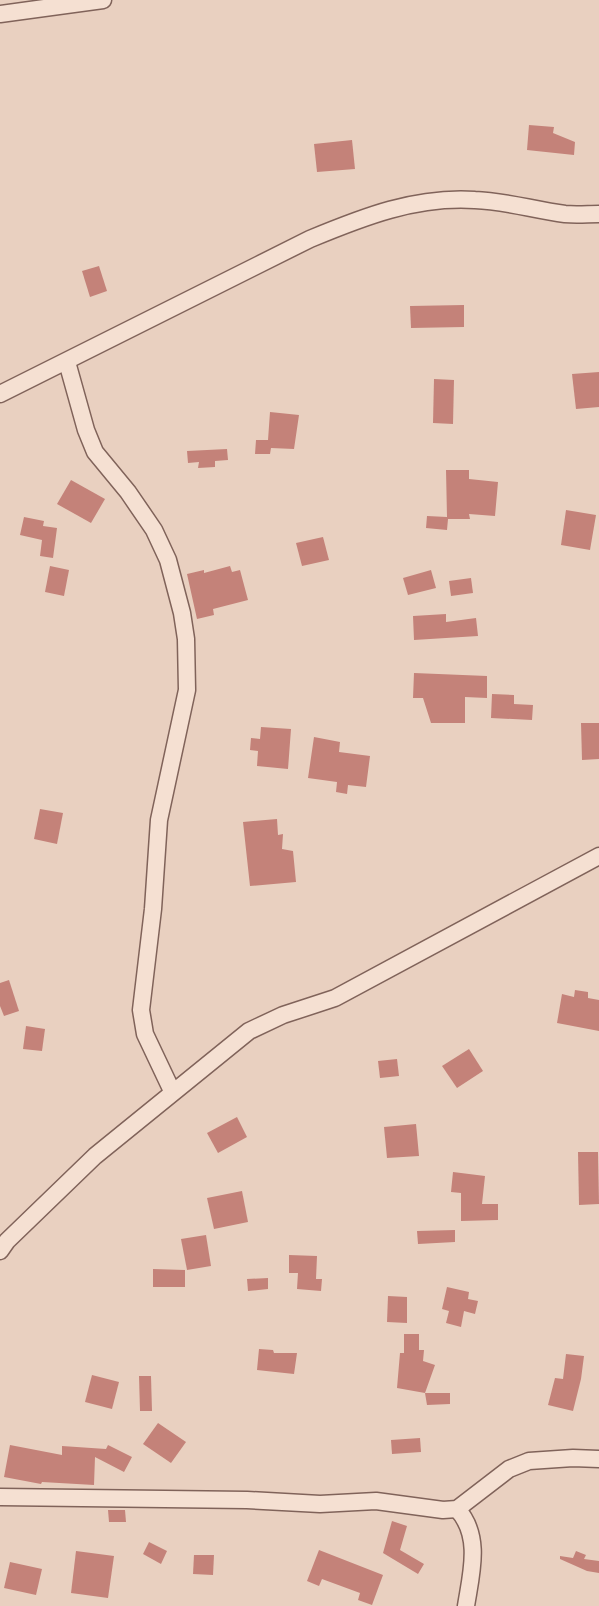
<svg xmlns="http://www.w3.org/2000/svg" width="599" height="1606" font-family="'Roboto Serif',serif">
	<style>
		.building { fill: #c48279 }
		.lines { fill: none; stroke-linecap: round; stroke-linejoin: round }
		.minor-casing { stroke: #80635a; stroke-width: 19 }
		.minor { stroke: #f5e0d2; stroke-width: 16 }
	</style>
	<rect width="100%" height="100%" fill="#e9d0c0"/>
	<g class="building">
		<path d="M 529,125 L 554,127 L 553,133 L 575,142 L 574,155 L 527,150 Z"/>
		<path d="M 352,140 L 355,169 L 317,172 L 314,144 Z"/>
		<path d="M 99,266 L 107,291 L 90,297 L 82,271 Z"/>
		<path d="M 464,305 L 464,327 L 411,328 L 410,306 Z"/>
		<path d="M 599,372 L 599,407 L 576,409 L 572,374 Z"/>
		<path d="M 434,379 L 454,380 L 453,424 L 433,423 Z"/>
		<path d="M 270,412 L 299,415 L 294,449 L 271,448 L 270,454 L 255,454 L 256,440 L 268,440 Z"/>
		<path d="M 227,449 L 228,460 L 215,461 L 215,467 L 198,468 L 199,462 L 188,463 L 187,451 Z"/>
		<path d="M 446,470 L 469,470 L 469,479 L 498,482 L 495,516 L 469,514 L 470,519 L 448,519 L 447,530 L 426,528 L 427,516 L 447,517 Z"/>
		<path d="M 71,480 L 105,499 L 91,523 L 57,504 Z"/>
		<path d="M 566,510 L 596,515 L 590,550 L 561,545 Z"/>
		<path d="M 24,517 L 44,521 L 43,526 L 57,528 L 53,558 L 40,556 L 42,540 L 20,535 Z"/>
		<path d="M 323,537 L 329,560 L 302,566 L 296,543 Z"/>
		<path d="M 50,566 L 69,570 L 64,596 L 45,592 Z"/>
		<path d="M 230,566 L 232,572 L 240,570 L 248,600 L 213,609 L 214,615 L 197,619 L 187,574 L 204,570 L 204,573 Z"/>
		<path d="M 431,570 L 436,588 L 408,595 L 403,578 Z"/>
		<path d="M 471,578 L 473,593 L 451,596 L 449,581 Z"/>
		<path d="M 446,614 L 446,622 L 476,618 L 478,636 L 414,640 L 413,616 Z"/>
		<path d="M 414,673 L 487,676 L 487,698 L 465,697 L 465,723 L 431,723 L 423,698 L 413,698 Z"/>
		<path d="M 492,694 L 514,695 L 514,704 L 533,705 L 532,720 L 491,718 Z"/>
		<path d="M 581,723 L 599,723 L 599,759 L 582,760 Z"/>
		<path d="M 261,727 L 291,729 L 288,769 L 257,766 L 258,751 L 250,750 L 251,738 L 260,739 Z"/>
		<path d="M 314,737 L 340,742 L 339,752 L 370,756 L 366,787 L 348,785 L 347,794 L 336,792 L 337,782 L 308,778 Z"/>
		<path d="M 40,809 L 63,813 L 57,844 L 34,839 Z"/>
		<path d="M 277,819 L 278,835 L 283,834 L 282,849 L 293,851 L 296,882 L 250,886 L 243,822 Z"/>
		<path d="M 9,980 L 19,1011 L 4,1016 L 0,1006 L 0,983 Z"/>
		<path d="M 575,990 L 588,992 L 588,998 L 599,1000 L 599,1031 L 557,1023 L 562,994 L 574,997 Z"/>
		<path d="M 26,1026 L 45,1029 L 42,1051 L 23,1049 Z"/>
		<path d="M 469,1049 L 483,1071 L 457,1088 L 442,1066 Z"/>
		<path d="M 397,1059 L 399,1076 L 380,1078 L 378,1061 Z"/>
		<path d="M 237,1117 L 247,1137 L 218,1153 L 207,1133 Z"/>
		<path d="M 416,1124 L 419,1156 L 387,1158 L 384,1127 Z"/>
		<path d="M 578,1152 L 598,1152 L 599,1204 L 579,1205 Z"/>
		<path d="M 453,1172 L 485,1176 L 482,1204 L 498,1204 L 498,1220 L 461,1221 L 461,1193 L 451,1192 Z"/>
		<path d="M 242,1191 L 248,1222 L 214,1229 L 207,1198 Z"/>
		<path d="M 455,1230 L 455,1242 L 418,1244 L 417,1231 Z"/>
		<path d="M 206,1235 L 211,1266 L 187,1270 L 181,1239 Z"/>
		<path d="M 289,1255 L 317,1256 L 316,1279 L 322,1279 L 321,1291 L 297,1289 L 298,1273 L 289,1273 Z"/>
		<path d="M 153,1269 L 185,1270 L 185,1287 L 153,1287 Z"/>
		<path d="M 268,1278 L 268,1289 L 248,1291 L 247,1279 Z"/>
		<path d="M 447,1287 L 469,1292 L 468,1299 L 478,1301 L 475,1314 L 464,1311 L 461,1327 L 446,1323 L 449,1311 L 442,1309 Z"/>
		<path d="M 388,1296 L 407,1297 L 407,1323 L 387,1322 Z"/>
		<path d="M 404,1334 L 419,1334 L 419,1350 L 424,1350 L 423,1361 L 435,1365 L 425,1393 L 450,1393 L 450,1404 L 427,1405 L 425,1393 L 397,1388 L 400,1353 L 404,1353 Z"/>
		<path d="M 259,1349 L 273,1350 L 274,1353 L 297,1353 L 294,1374 L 257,1370 Z"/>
		<path d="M 566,1354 L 584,1356 L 581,1379 L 573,1411 L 548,1405 L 555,1378 L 563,1379 Z"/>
		<path d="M 92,1375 L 119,1382 L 112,1409 L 85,1402 Z"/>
		<path d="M 139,1376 L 151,1376 L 152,1411 L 140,1411 Z"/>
		<path d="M 158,1423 L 186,1442 L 171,1463 L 143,1444 Z"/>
		<path d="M 420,1438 L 421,1452 L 392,1454 L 391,1440 Z"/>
		<path d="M 10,1445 L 62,1455 L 62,1446 L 106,1449 L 108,1445 L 132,1457 L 124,1472 L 95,1457 L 94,1485 L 42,1482 L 41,1484 L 4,1477 Z"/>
		<path d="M 108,1510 L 125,1510 L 126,1522 L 109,1522 Z"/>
		<path d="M 392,1521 L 407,1526 L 400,1550 L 424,1564 L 418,1574 L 383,1553 Z"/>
		<path d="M 149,1542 L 167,1551 L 161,1564 L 143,1554 Z"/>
		<path d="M 319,1550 L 383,1575 L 372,1605 L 358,1600 L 360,1593 L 322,1579 L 319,1586 L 307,1581 Z"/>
		<path d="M 76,1551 L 114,1556 L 108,1598 L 71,1593 Z"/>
		<path d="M 576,1551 L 586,1555 L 584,1559 L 599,1561 L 599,1573 L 587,1571 L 560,1559 L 560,1556 L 573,1558 Z"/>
		<path d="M 194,1555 L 214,1555 L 213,1575 L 193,1574 Z"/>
		<path d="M 10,1562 L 42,1569 L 36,1595 L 4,1588 Z"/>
	</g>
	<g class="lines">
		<defs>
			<g id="minor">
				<path d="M 0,14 L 103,0"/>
				<path d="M 67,362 L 86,430 L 95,452 L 128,492 L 154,530 L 168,560 L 182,613 L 186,639 L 187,690 L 159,820 L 153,909 L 141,1010 L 145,1034 L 172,1091"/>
				<path d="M 0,394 L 310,239 C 363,217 416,196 475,200 C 505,201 534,210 565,214 C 576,215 588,214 599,214"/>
				<path d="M 0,1251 L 7,1241 L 95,1156 L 249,1031 L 283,1015 L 335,998 L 599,856"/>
				<path d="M 0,1497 L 247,1500 L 320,1504 L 376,1501 L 443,1510 L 457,1509 L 509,1469 L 529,1461 L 573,1458 L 599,1459"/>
				<path d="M 457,1509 C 482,1536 471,1574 466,1606"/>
			</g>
		</defs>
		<use href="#minor" class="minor-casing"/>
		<use href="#minor" class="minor"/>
	</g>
</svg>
